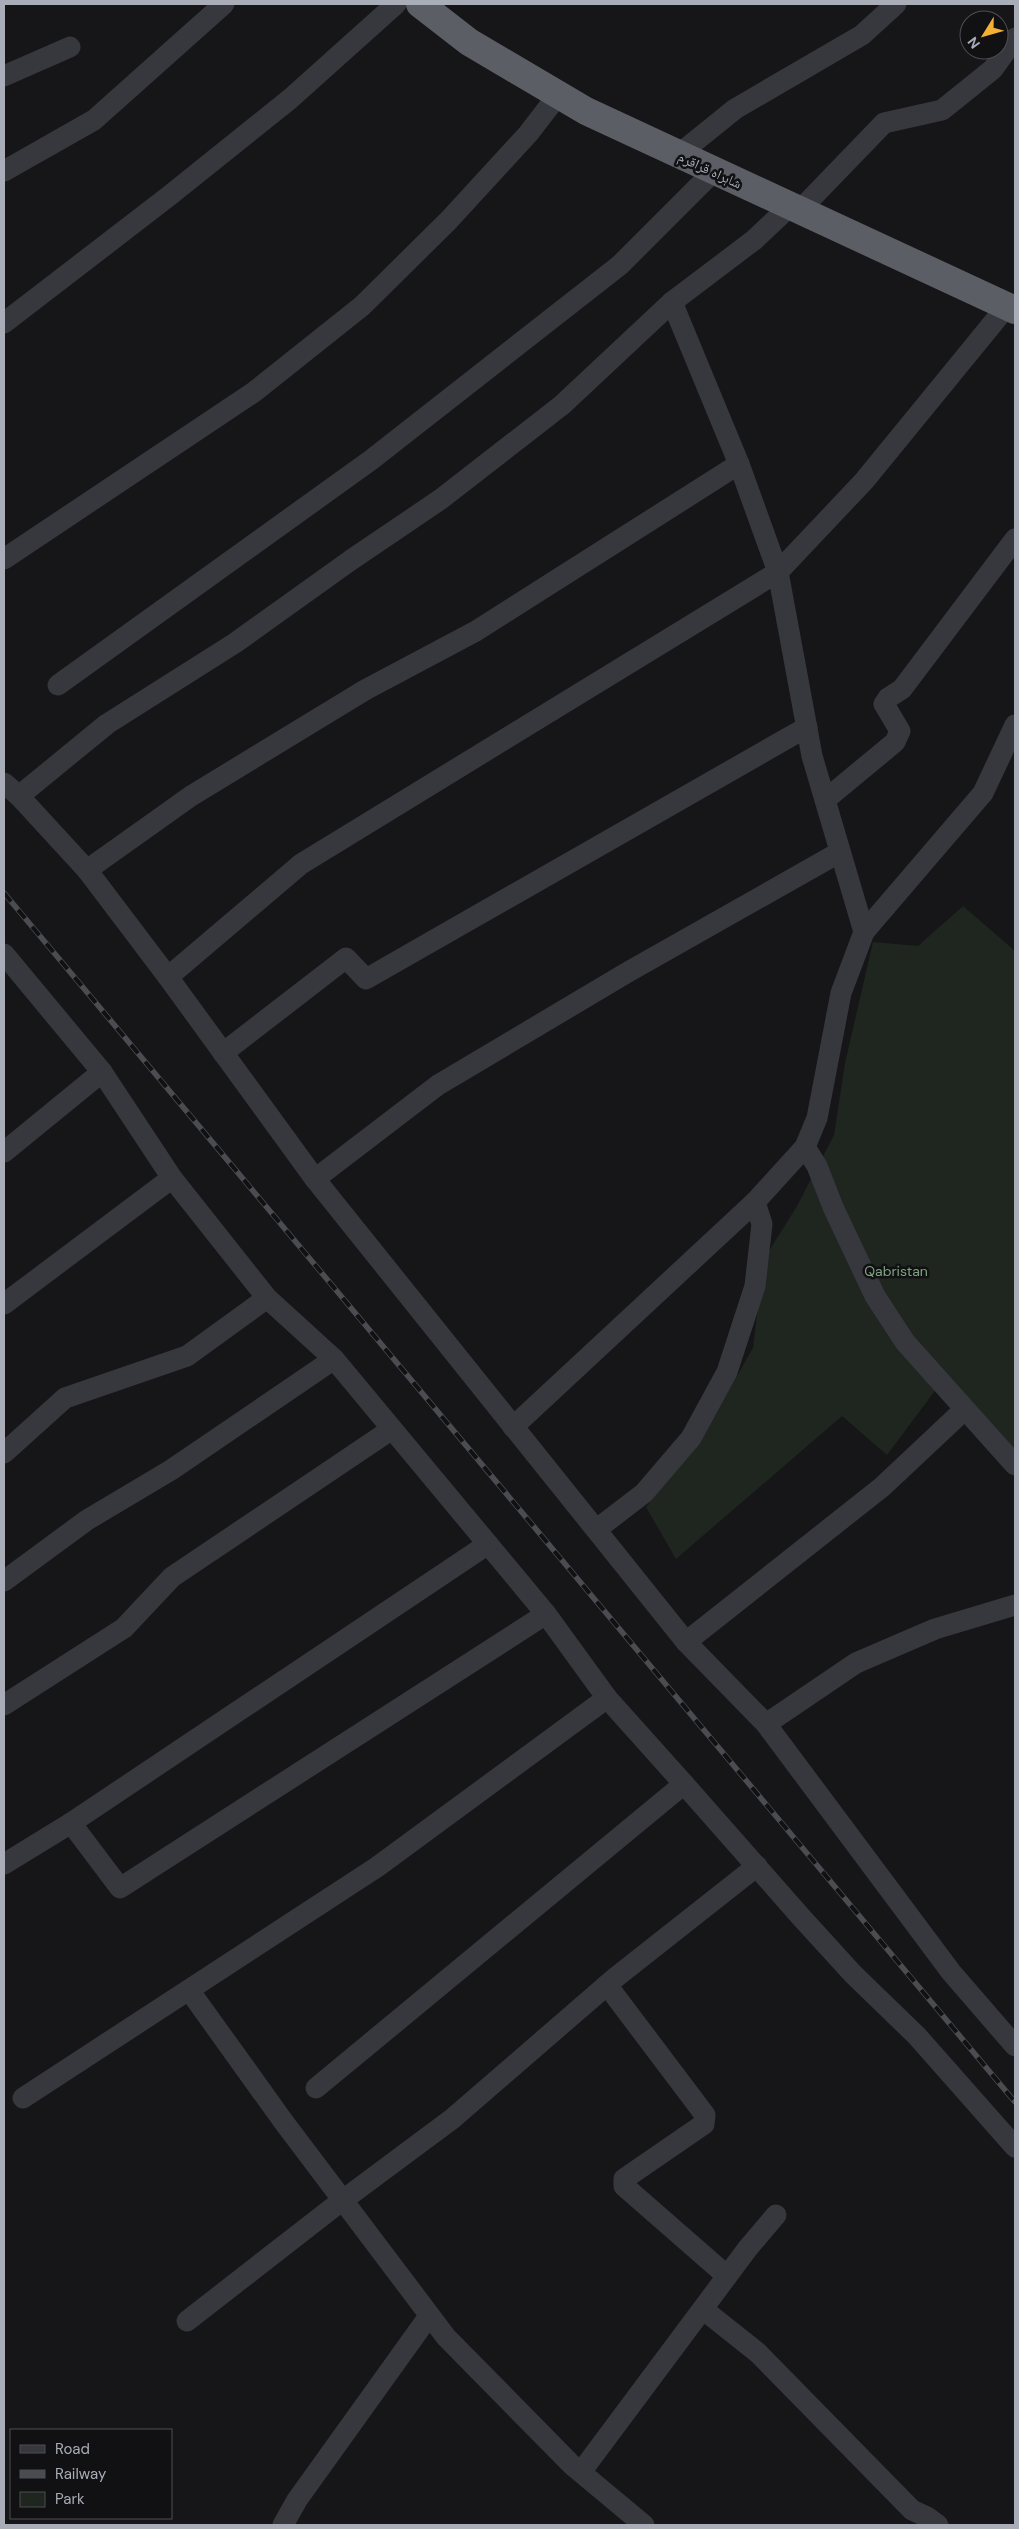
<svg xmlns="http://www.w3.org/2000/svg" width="1019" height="2529" font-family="'DM Sans','Noto Naskh Arabic',sans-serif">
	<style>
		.green { fill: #1e261f }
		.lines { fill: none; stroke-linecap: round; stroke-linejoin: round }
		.minor { stroke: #37383d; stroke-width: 21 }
		.trunk { stroke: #5b5e65; stroke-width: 28 }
		.rail-casing { stroke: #4a4c52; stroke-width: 5.5 }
		.rail { stroke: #111113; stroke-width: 4; stroke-dasharray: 11; stroke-linecap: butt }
		.labels { text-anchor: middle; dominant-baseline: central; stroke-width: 5; stroke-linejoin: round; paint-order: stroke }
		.street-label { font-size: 14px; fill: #a8adb8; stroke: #111113 }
		.park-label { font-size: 14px; fill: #7fa381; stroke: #111113 }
	</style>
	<rect width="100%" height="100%" fill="#161618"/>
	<path class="green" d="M 963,906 L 1015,951 L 1015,1474 L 943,1380 L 887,1455 L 842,1416 L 676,1559 L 646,1507 L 703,1435 L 753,1348 L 764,1259 L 797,1206 L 834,1135 L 845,1063 L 873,942 L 918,946 Z"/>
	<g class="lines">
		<g class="minor">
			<path d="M 4,76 L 70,47"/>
			<path d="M 678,155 L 735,109 L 862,35 L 896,4"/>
			<path d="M 4,171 L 94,120 L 224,4"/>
			<path d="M 800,210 L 884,123 L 942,110 L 993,69 L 1015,38"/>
			<path d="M 672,302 L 739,464 L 778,572 L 812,756 L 864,932"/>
			<path d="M 4,323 L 169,196 L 290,99 L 396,4"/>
			<path d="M 4,559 L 254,392 L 362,306 L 449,220 L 528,134 L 558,95"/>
			<path d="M 58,685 L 371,460 L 620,265 L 714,171"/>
			<path d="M 4,783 L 19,796 L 87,870 L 168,977 L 315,1179 L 686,1642 L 766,1724 L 951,1972 L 1015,2046"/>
			<path d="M 19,796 L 107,724 L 235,643 L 351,560 L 441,499 L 562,405 L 672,302 L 754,240 L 790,206"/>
			<path d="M 825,800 L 895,742 L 900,731 L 884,704 L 888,698 L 902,689 L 1015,539"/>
			<path d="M 87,870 L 191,796 L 365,690 L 476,631 L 739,464"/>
			<path d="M 4,954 L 102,1072 L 172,1178 L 267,1298 L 334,1359 L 546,1614 L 607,1698 L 684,1784 L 316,2088"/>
			<path d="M 168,977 L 301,864 L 778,572 L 864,481 L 1007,306"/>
			<path d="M 223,1053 L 346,958 L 366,979 L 807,727"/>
			<path d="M 805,1147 L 817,1166 L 833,1207 L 875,1296 L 905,1342 L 1015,1465"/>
			<path d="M 4,1152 L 102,1072"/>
			<path d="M 315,1179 L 438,1085 L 628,972 L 840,852"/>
			<path d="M 4,1304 L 172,1178"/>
			<path d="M 513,1427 L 755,1202 L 805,1147 L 817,1118 L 841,993 L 864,932 L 983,793 L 1015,725"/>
			<path d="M 4,1453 L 65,1398 L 187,1356 L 267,1298"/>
			<path d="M 597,1529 L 644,1493 L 691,1438 L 727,1372 L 755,1286 L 762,1224 L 755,1202"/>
			<path d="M 4,1581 L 87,1520 L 171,1470 L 334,1359"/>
			<path d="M 686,1642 L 882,1487 L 964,1410"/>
			<path d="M 4,1705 L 124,1628 L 172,1577 L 392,1429"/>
			<path d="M 766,1724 L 856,1663 L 935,1629 L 1015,1605"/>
			<path d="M 684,1784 L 801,1917 L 853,1974 L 917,2036 L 1015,2147"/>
			<path d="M 71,1823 L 120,1888 L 546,1614"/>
			<path d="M 4,1864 L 71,1823 L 488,1544"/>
			<path d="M 607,1985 L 705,2115 L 704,2124 L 624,2179 L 624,2186 L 727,2276"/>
			<path d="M 189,1990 L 283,2121 L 446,2337 L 572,2465 L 644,2525"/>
			<path d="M 23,2098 L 377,1867 L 607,1698"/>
			<path d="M 704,2310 L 758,2353 L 912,2510 L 927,2517 L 938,2525"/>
			<path d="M 187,2321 L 331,2209 L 452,2119 L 615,1978 L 757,1866"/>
			<path d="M 581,2472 L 748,2248 L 776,2215"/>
			<path d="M 283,2525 L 297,2500 L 429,2316"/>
		</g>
		<path class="trunk" d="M 420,4 L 469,42 L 586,111 L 1015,310"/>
		<defs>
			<path id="rail" d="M 4,893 L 1015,2102"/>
		</defs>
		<use href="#rail" class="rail-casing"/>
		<use href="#rail" class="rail"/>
	</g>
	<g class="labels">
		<g class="street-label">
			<text transform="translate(710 170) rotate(25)">شاہراہ قراقرم</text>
		</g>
		<g class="park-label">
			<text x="896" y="1271">Qabristan</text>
		</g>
	</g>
	<rect width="1019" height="2529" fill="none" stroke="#a8adb8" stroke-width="10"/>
	<rect x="10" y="2429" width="162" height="90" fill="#111113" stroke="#4d4f55"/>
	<rect x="20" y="2445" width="25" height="8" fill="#37383d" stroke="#4d4f55"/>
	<text x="55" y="2454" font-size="15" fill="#a8adb8">Road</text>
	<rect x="20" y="2470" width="25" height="8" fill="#4a4c52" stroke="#4d4f55"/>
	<text x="55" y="2479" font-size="15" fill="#a8adb8">Railway</text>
	<rect x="20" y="2492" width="25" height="15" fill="#1e261f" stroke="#4d4f55"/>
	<text x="55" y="2504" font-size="15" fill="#a8adb8">Park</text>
	<g transform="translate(984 35) rotate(233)"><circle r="24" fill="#111113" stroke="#4d4f55"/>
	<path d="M0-4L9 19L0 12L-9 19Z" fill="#f2b134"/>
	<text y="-8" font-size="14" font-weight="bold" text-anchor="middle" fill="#a8adb8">N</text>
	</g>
</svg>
